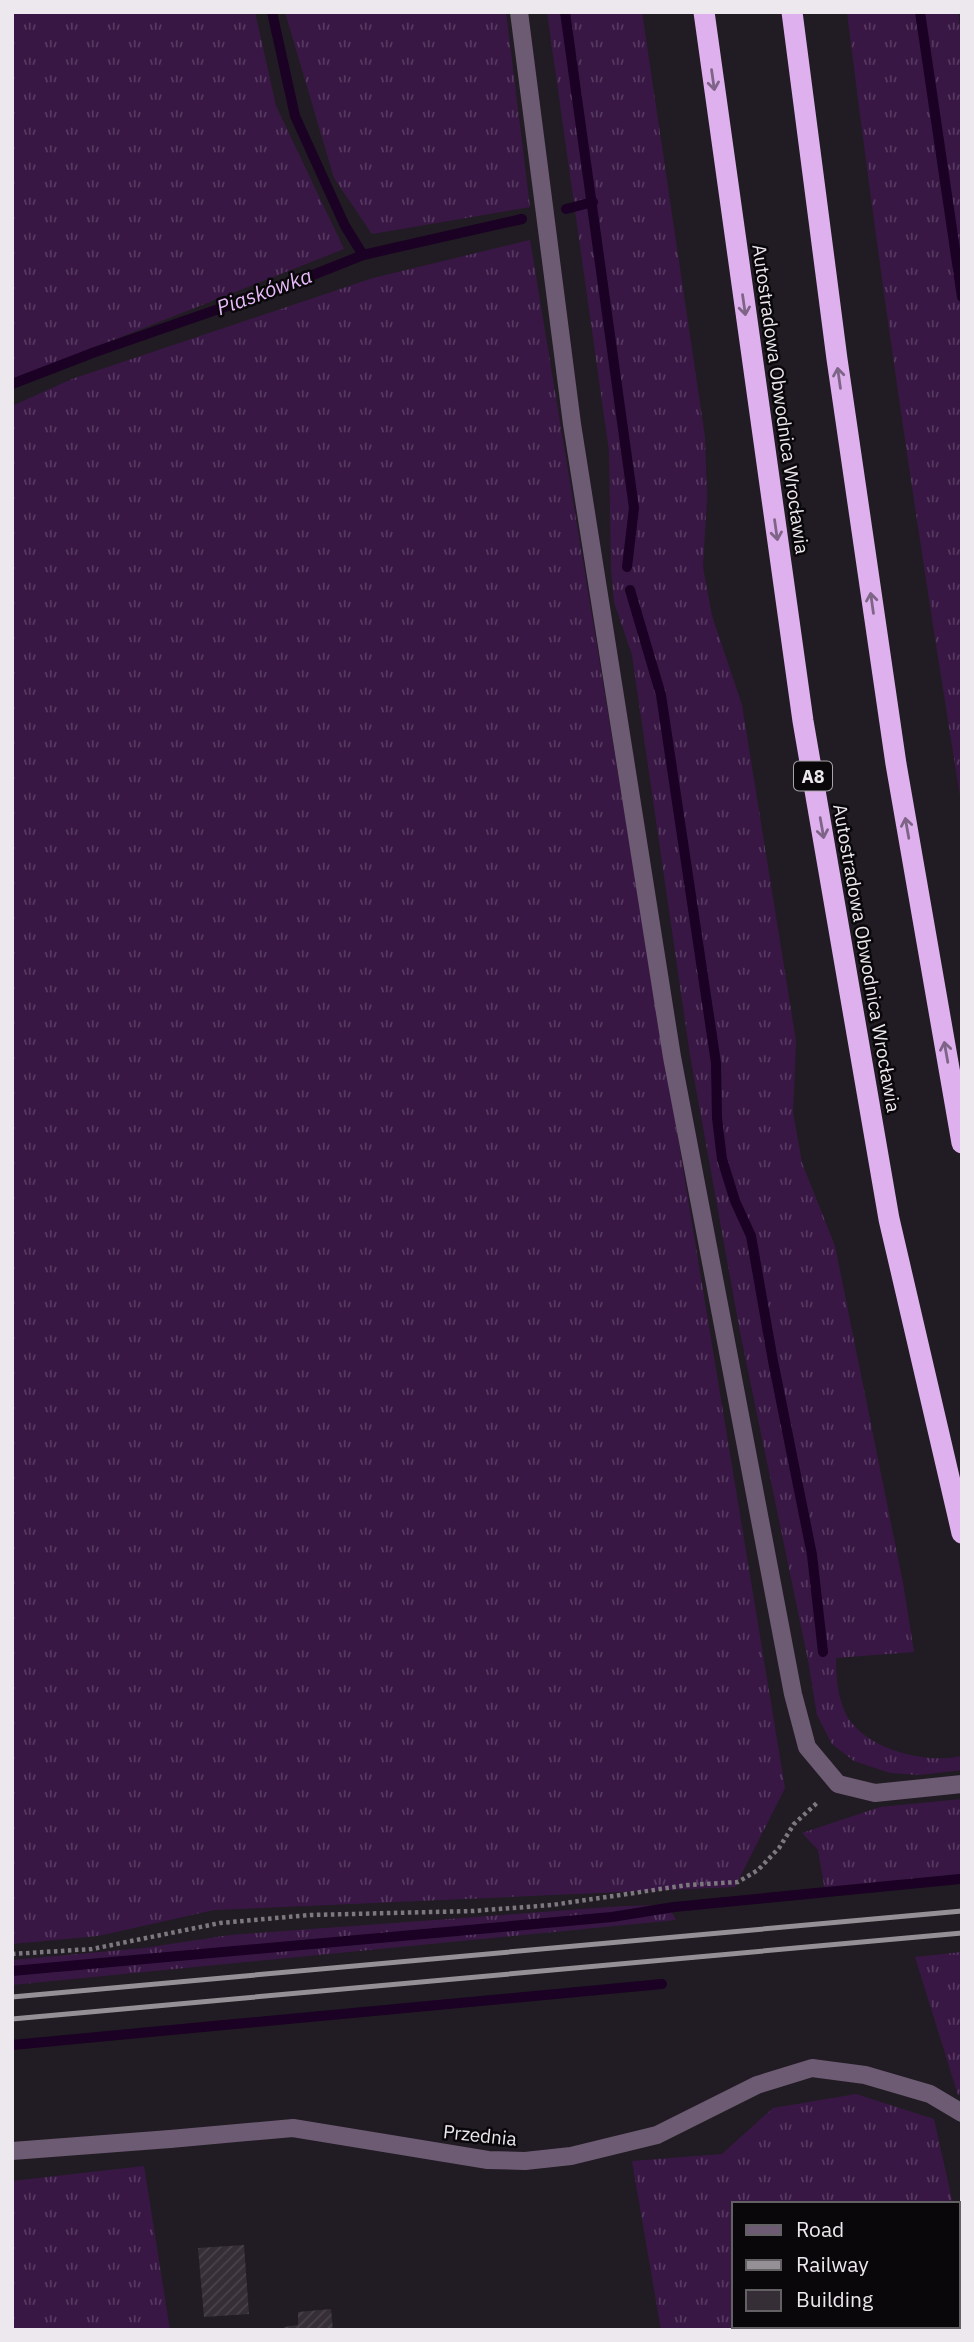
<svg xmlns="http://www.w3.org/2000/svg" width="974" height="2342" font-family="'IBM Plex Sans',sans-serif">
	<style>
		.grass { fill: url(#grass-tufts) }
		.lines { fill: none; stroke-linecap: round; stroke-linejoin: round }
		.stream { stroke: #1b0124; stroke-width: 10 }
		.building { fill: url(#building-hatch) }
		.path { stroke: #7d787f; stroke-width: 4.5; stroke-dasharray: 3.5 3.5; stroke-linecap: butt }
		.lane { stroke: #6d5b73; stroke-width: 18 }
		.street { stroke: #6d5b73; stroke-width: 18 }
		.highway { stroke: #deb1ee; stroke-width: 21 }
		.rail { stroke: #959096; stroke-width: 5 }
		.oneway { stroke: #7e6487 }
		.labels { text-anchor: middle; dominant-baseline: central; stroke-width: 5; stroke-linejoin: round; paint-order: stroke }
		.shield { fill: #09070a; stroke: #a8a4a9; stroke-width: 2 }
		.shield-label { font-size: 18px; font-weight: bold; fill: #ece8ed }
		.street-label { font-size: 19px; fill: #ece8ed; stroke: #09070a }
		.water-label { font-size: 21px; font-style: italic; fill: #e8b9f9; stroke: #09070a }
	</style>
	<defs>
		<pattern id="grass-tufts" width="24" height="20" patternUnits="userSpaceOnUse" patternTransform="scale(1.75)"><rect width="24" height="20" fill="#391745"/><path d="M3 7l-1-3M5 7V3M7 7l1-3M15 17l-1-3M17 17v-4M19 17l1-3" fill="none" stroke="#563960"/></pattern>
		<pattern id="building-hatch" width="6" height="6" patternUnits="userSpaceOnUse" patternTransform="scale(1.75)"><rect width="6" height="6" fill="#352e37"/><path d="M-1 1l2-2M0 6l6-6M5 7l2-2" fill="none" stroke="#49424a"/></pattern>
	</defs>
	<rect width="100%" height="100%" fill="#211b23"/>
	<g class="grass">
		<path d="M 12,12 L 255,12 L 276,106 L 344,249 L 12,380 Z"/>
		<path d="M 285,12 L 506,12 L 530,207 L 372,234 L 334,178 Z"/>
		<path d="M 547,12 L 642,12 L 705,437 L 707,498 L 703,567 L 712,616 L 742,705 L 796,1041 L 793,1112 L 802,1163 L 835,1246 L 903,1583 L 914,1652 L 836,1658 C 836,1679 838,1705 851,1722 C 873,1751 928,1764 962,1756 L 962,1770 L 919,1775 L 890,1773 L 854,1761 L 832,1744 L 817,1715 L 808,1660 L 740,1332 L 690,1055 L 632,655 L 614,602 L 611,568 L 609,451 Z"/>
		<path d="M 847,12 L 958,12 L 962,45 L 962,808 C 919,543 880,278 847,12 Z"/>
		<path d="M 530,240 L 785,1788 L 735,1887 L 214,1910 L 98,1936 L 12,1944 L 12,406 L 72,379 L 373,278 Z"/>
		<path d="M 962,1799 L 962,1879 L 825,1891 L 818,1850 L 802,1833 L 880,1807 Z"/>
		<path d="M 668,1905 L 676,1920 L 12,1985 L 12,1960 L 144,1948 L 230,1935 L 624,1906 Z"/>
		<path d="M 962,1952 L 962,2094 L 958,2095 L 915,1957 Z"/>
		<path d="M 856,2094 L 934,2119 L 953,2204 L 734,2204 L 734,2326 L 958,2326 L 958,2225 L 962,2241 L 962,2330 L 661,2330 L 632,2161 L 722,2154 L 773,2108 Z"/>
		<path d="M 144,2166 L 170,2330 L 12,2330 L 12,2181 Z"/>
	</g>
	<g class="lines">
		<g class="stream">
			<path d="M 272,12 L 295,116 L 345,226 L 363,255"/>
			<path d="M 565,12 L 634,508 L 627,567"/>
			<path d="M 920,12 L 962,297"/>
			<path d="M 566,209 L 593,202"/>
			<path d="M 12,384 L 95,352 L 285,286 L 363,255 L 522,219"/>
			<path d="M 630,590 L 661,695 L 716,1063 L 717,1118 L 722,1159 L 735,1201 L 751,1236 L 773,1361 L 812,1555 L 823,1652"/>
			<path d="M 12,1971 L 612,1917 L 674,1907 L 960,1879"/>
			<path d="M 12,2045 L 662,1984"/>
		</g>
	</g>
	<g class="building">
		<path d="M 244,2245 L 249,2314 L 204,2317 L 198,2248 Z"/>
		<path d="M 331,2309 L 333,2330 L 284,2330 L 284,2327 L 298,2325 L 298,2312 Z"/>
	</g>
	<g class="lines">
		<path class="path" d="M 12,1954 L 92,1949 L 220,1923 L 310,1915 L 473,1911 L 552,1905 L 688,1885 L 738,1882 L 758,1870 L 779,1848 L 794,1824 L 818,1802"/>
		<g class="lane">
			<path d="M 519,12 L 572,424 L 672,1057 L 793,1694 L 807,1747 L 838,1784 L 875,1793 L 962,1784"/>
			<path d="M 170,2139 L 293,2128 L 488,2160 L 525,2161 L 571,2156 L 657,2135 L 757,2085 L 812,2068 L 865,2075 L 930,2094 L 962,2113"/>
		</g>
		<path class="street" d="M 12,2151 L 170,2139"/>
		<g class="highway">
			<path d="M 704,12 L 803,721 L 889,1219 L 962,1533"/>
			<path d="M 792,12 L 837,359 L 896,764 L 962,1143"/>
		</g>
		<g class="rail">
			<path d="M 12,1997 L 962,1911"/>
			<path d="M 12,2019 L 962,1933"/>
		</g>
	</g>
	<defs><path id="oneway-shaft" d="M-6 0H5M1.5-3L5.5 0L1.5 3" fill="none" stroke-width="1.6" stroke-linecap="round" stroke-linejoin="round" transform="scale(1.75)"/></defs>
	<g class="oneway">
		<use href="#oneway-shaft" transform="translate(713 80) rotate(82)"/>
		<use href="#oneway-shaft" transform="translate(744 305) rotate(82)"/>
		<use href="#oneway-shaft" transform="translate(839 378) rotate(-98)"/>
		<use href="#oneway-shaft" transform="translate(776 530) rotate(82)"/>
		<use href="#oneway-shaft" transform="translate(872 603) rotate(-98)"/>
		<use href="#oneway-shaft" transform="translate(822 828) rotate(80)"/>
		<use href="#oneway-shaft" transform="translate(907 828) rotate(-100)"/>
		<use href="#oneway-shaft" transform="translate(946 1052) rotate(-100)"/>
	</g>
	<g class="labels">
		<rect class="shield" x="794" y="761.5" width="38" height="29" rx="5"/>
		<g class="shield-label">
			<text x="813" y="776">A8</text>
		</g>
		<g class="street-label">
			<text transform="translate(781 399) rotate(82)">Autostradowa Obwodnica Wrocławia</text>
			<text transform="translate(867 958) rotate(80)">Autostradowa Obwodnica Wrocławia</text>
			<text transform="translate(480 2135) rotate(6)">Przednia</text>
		</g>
		<g class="water-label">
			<text transform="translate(264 291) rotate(-20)">Piaskówka</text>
		</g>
	</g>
	<rect width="974" height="2342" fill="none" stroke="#ece8ed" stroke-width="28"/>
	<rect x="732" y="2202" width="228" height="126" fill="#09070a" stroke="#646165" stroke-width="2"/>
	<rect x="746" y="2225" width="35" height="10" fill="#6d5b73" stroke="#646165" stroke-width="2"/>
	<text x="796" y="2237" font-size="21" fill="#ece8ed">Road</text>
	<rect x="746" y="2260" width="35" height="10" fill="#959096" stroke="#646165" stroke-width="2"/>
	<text x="796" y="2272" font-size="21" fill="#ece8ed">Railway</text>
	<rect x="746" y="2290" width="35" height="21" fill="#352e37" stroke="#646165" stroke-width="2"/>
	<text x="796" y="2307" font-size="21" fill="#ece8ed">Building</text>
</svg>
